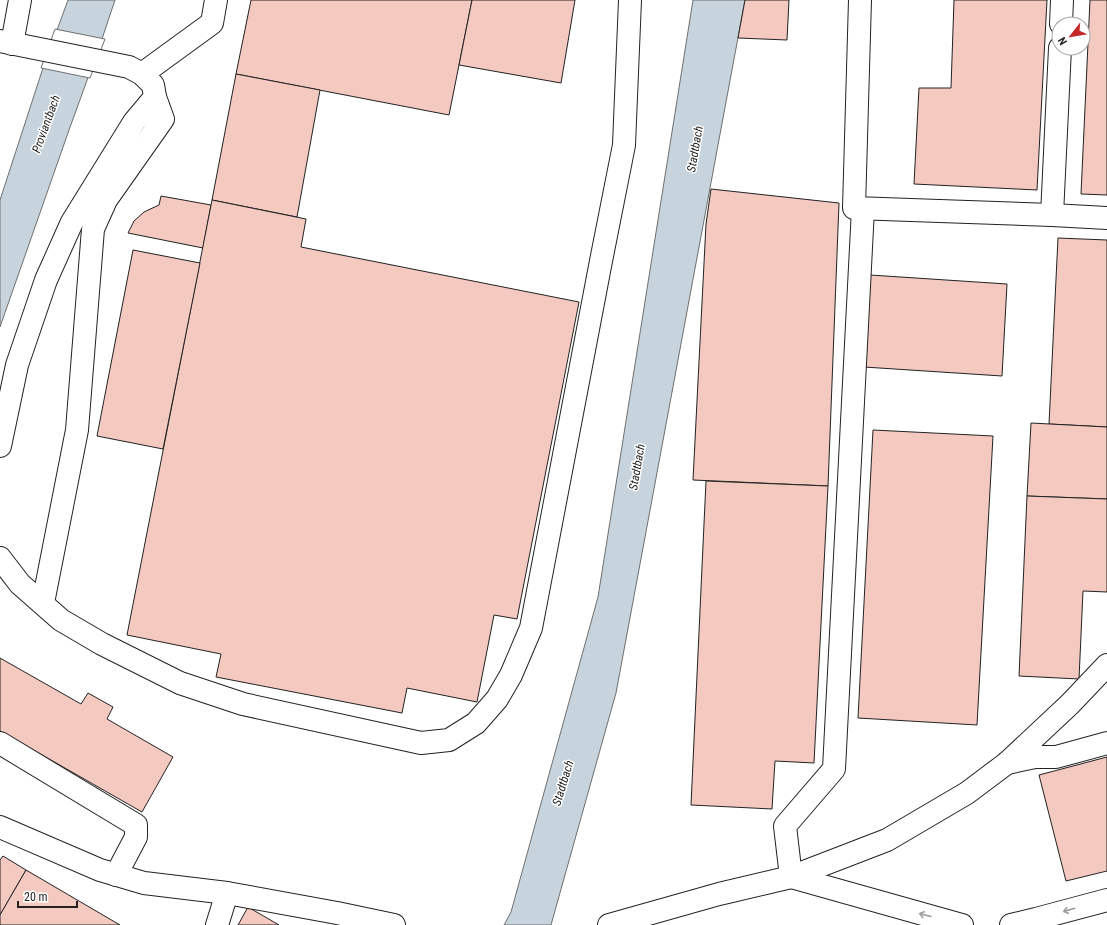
<svg xmlns="http://www.w3.org/2000/svg" width="1107" height="925" font-family="'Roboto Condensed',sans-serif">
	<style>
		.water { fill: #c7d3dd; stroke: #6f6f6f }
		.pier { fill: #fff; stroke: #6f6f6f }
		.building { fill: #f3c9c0; stroke: #222 }
		.lines { fill: none; stroke-linecap: round; stroke-linejoin: round }
		.minor-casing { stroke: #222; stroke-width: 24 }
		.minor { stroke: #fff; stroke-width: 22 }
		.oneway { stroke: #9c9c9c }
		.labels { text-anchor: middle; dominant-baseline: central; stroke-width: 3; stroke-linejoin: round; paint-order: stroke }
		.water-label { font-size: 12px; font-style: italic; fill: #222; stroke: #fff }
	</style>
	<rect width="100%" height="100%" fill="#fff"/>
	<g class="water">
		<path d="M 68,0 L 115,0 L 102,39 L 69,130 L 0,327 L 0,200 L 43,68 Z"/>
		<path d="M 693,0 L 745,0 L 616,693 L 551,925 L 504,925 L 511,912 L 598,597 Z"/>
	</g>
	<path class="pier" d="M 55,29 L 105,39 L 90,78 L 41,68 Z"/>
	<g class="building">
		<path d="M 251,0 L 472,0 L 449,115 L 236,74 Z"/>
		<path d="M 472,0 L 575,0 L 561,83 L 459,65 Z"/>
		<path d="M 745,0 L 789,0 L 787,40 L 738,38 Z"/>
		<path d="M 954,0 L 1047,0 L 1037,190 L 914,184 L 919,88 L 951,88 Z"/>
		<path d="M 1090,0 L 1107,0 L 1107,195 L 1081,194 Z"/>
		<path d="M 236,74 L 320,90 L 297,217 L 212,200 Z"/>
		<path d="M 711,189 L 839,203 L 828,486 L 693,480 L 706,224 Z"/>
		<path d="M 161,196 L 211,205 L 203,248 L 128,233 L 134,221 L 144,212 L 159,205 Z"/>
		<path d="M 212,200 L 306,219 L 301,247 L 579,302 L 517,619 L 494,615 L 477,702 L 407,688 L 402,713 L 216,677 L 221,654 L 127,635 Z"/>
		<path d="M 1058,238 L 1107,240 L 1107,427 L 1049,424 Z"/>
		<path d="M 133,250 L 200,263 L 163,449 L 97,436 Z"/>
		<path d="M 870,275 L 1007,284 L 1002,376 L 864,367 Z"/>
		<path d="M 1031,423 L 1107,427 L 1107,499 L 1027,496 Z"/>
		<path d="M 873,430 L 993,436 L 977,725 L 858,718 Z"/>
		<path d="M 706,481 L 828,486 L 814,763 L 775,761 L 772,809 L 691,805 Z"/>
		<path d="M 1027,496 L 1107,499 L 1107,592 L 1083,591 L 1079,679 L 1019,676 Z"/>
		<path d="M 0,658 L 81,704 L 88,693 L 113,707 L 107,719 L 173,757 L 142,812 L 0,731 Z"/>
		<path d="M 1107,757 L 1107,871 L 1066,881 L 1039,775 Z"/>
		<path d="M 3,856 L 26,870 L 0,915 L 0,860 Z"/>
		<path d="M 26,870 L 120,925 L 0,925 L 0,915 Z"/>
		<path d="M 248,907 L 279,925 L 238,925 Z"/>
	</g>
	<g class="lines">
		<defs>
			<g id="minor">
				<path d="M 860,0 L 854,208 L 1052,215 L 1107,218"/>
				<path d="M 1061,24 L 1062,0"/>
				<path d="M 0,41 L 129,67 L 142,74 L 153,85 L 155,97 L 134,122 L 72,222 L 46,280 L 17,365 L 0,446"/>
				<path d="M 12,44 L 20,0"/>
				<path d="M 142,74 L 212,23 L 216,0"/>
				<path d="M 863,209 L 834,769 L 785,826 L 791,877 L 962,925"/>
				<path d="M 1052,215 L 1060,48"/>
				<path d="M 0,558 L 20,584 L 61,620 L 102,644 L 180,683 L 243,704 L 421,743 L 449,740 L 476,723 L 497,699 L 511,675 L 531,628 L 601,261 L 624,145 L 630,0"/>
				<path d="M 43,603 L 77,430 L 93,229 L 106,200 L 163,119 L 155,97"/>
				<path d="M 0,743 L 136,825 L 136,837 L 116,875"/>
				<path d="M 1007,763 L 1035,757 L 1056,757 L 1107,743"/>
				<path d="M 0,827 L 100,870 L 144,883 L 227,893 L 337,913 L 394,925"/>
				<path d="M 217,925 L 227,893"/>
				<path d="M 609,925 L 719,894 L 791,877 L 887,840 L 967,793 L 1007,763 L 1070,704 L 1107,665"/>
				<path d="M 1011,925 L 1036,919 L 1107,900"/>
			</g>
		</defs>
		<use href="#minor" class="minor-casing"/>
		<use href="#minor" class="minor"/>
	</g>
	<defs><path id="oneway-shaft" d="M-6 0H5M1.5-3L5.5 0L1.5 3" fill="none" stroke-width="1.6" stroke-linecap="round" stroke-linejoin="round"/></defs>
	<g class="oneway">
		<use href="#oneway-shaft" transform="translate(1069 910) rotate(164)"/>
		<use href="#oneway-shaft" transform="translate(925 915) rotate(-165)"/>
	</g>
	<g class="labels">
		<g class="water-label">
			<text transform="translate(46 124) rotate(-70)">Proviantbach</text>
			<text transform="translate(695 149) rotate(-80)">Stadtbach</text>
			<text transform="translate(637 467) rotate(-80)">Stadtbach</text>
			<text transform="translate(563 783) rotate(-73)">Stadtbach</text>
		</g>
	</g>
	<g transform="translate(1071 36) rotate(239)"><circle r="19" fill="#ffffff" stroke="#a7a7a7"/>
	<path d="M0-3L7 15L0 10L-7 15Z" fill="#c62828"/>
	<text y="-6" font-size="11" font-weight="bold" text-anchor="middle" fill="#222222">N</text>
	</g>
	<path d="M18 901v6h59v-6" fill="none" stroke="#222222" stroke-width="2"/>
	<text x="24" y="901" font-size="12" fill="#222222" stroke="#ffffff" stroke-width="3" paint-order="stroke">20 m</text>
</svg>
